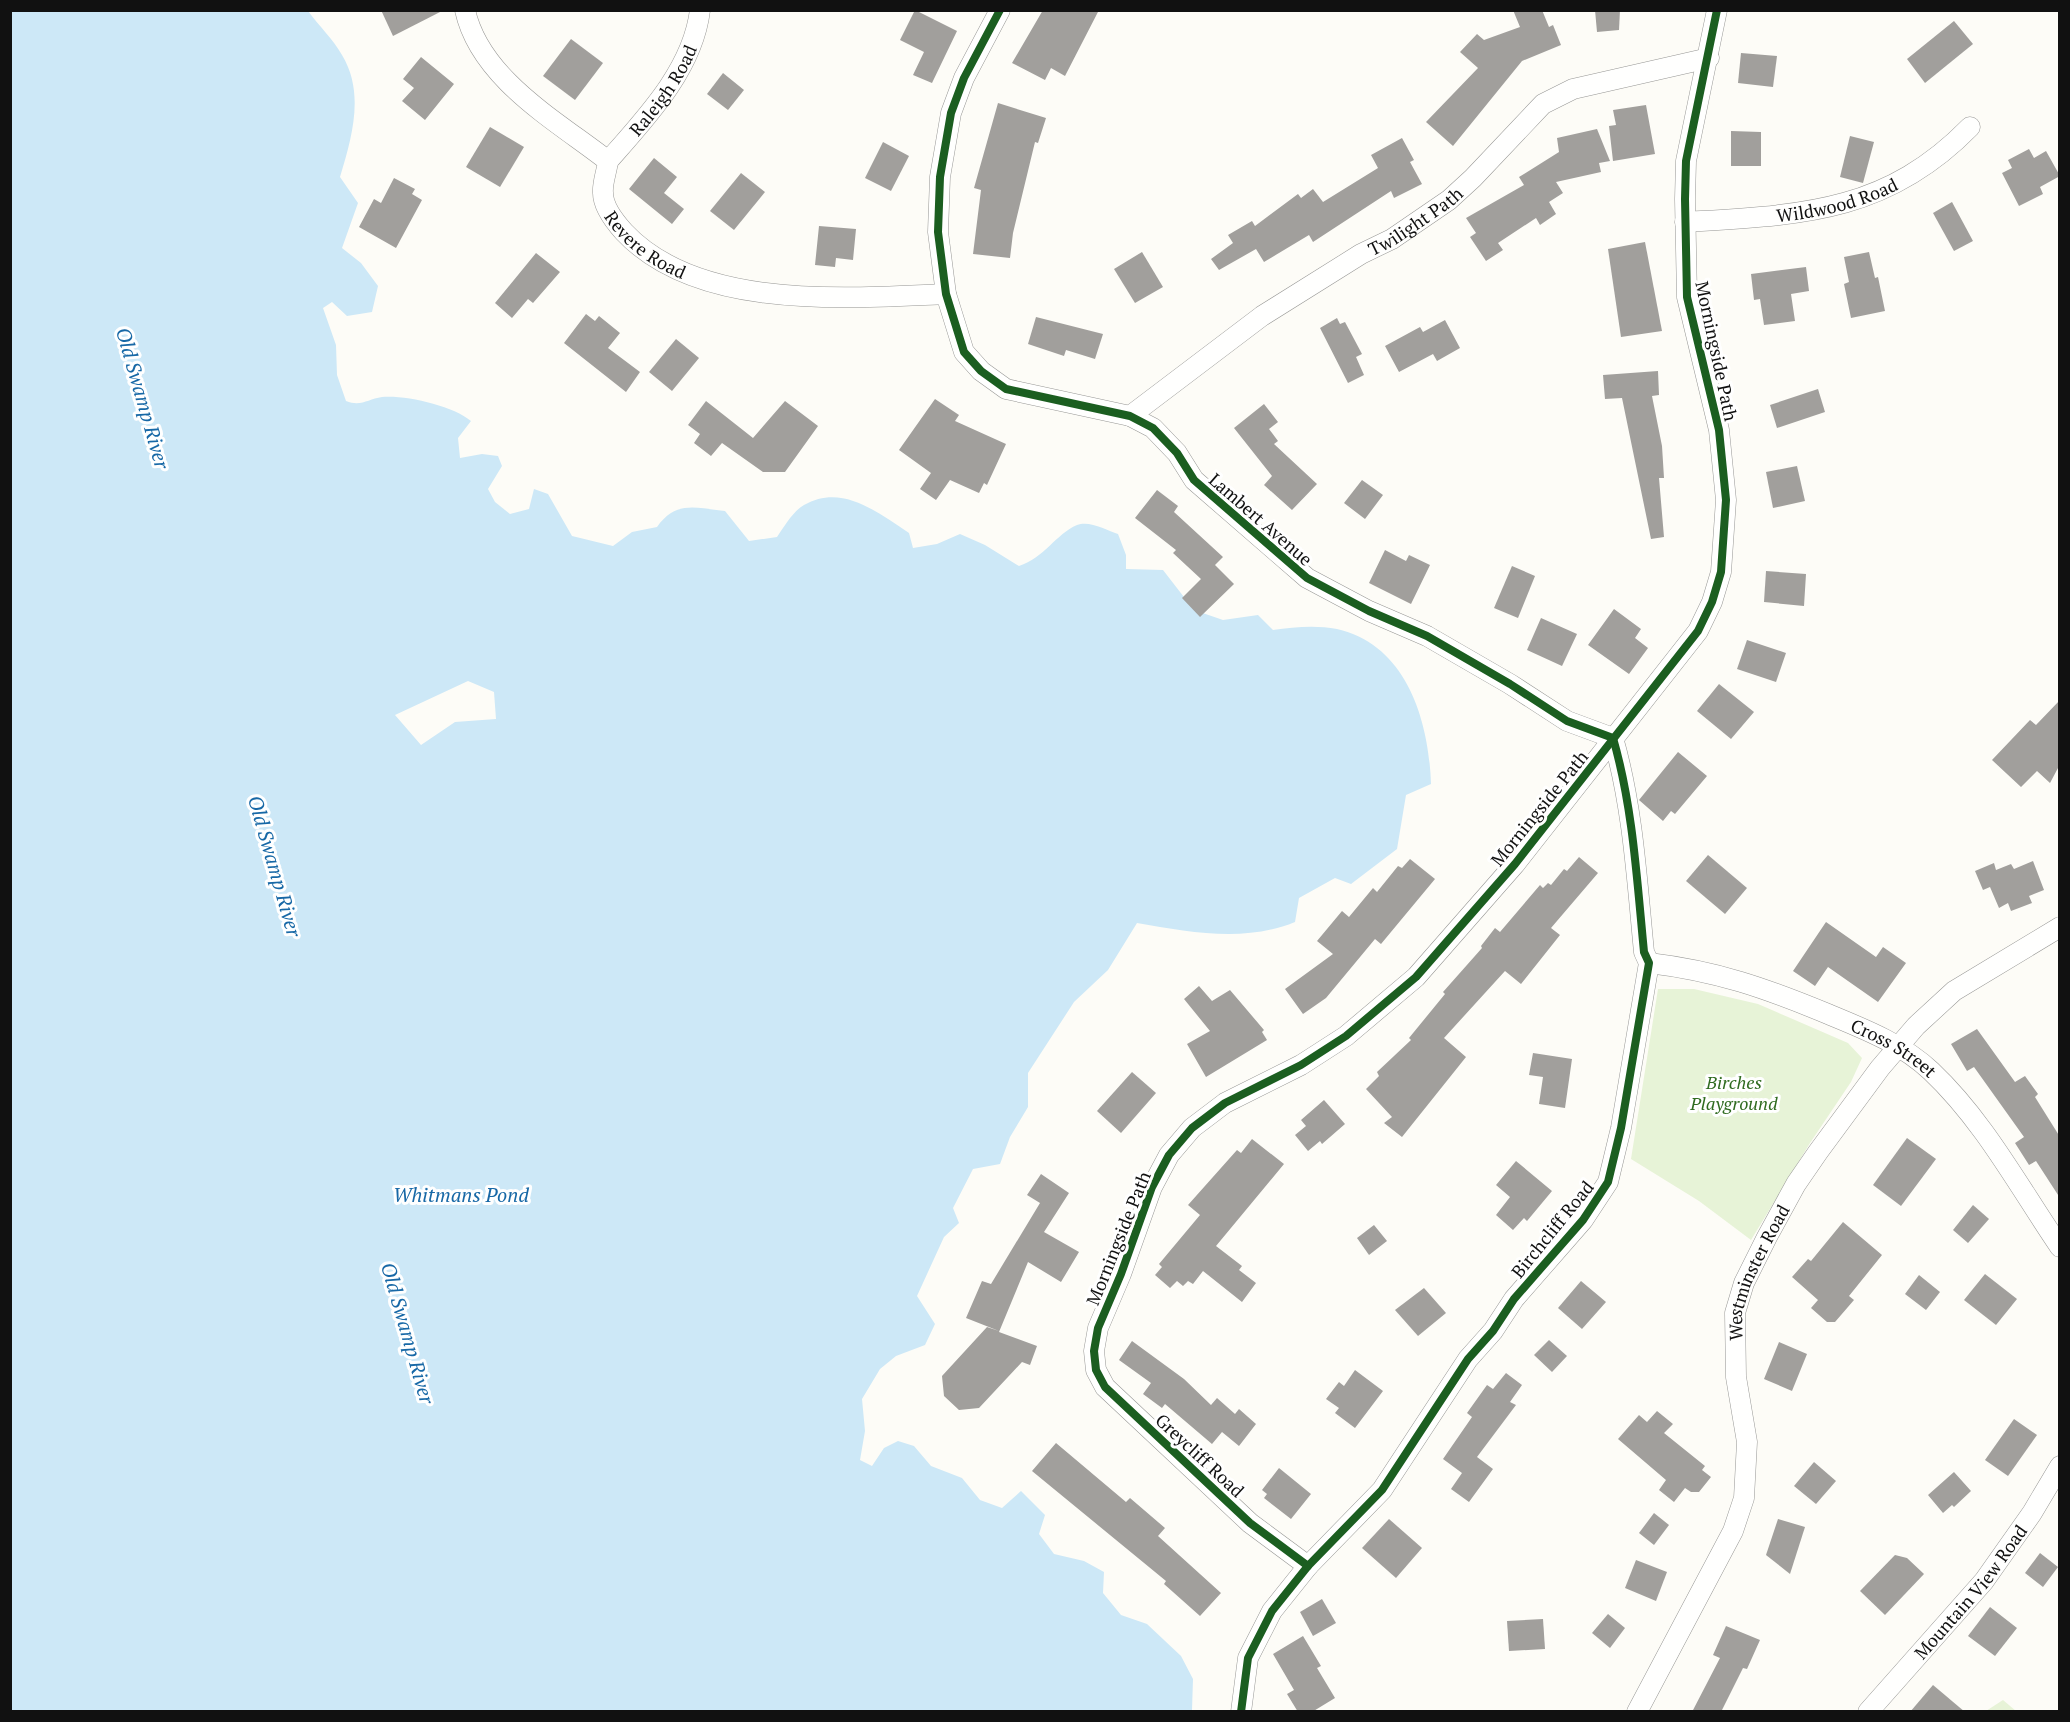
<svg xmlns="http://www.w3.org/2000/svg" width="2070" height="1722" font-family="'PT Serif',serif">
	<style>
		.green { fill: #e7f3d7 }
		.water { fill: #cde8f7; fill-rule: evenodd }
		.building { fill: #a19f9c }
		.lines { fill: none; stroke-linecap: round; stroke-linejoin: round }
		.minor-casing { stroke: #979795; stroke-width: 21 }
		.minor { stroke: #fffffe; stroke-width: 20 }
		.cycleway-casing { stroke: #fff; stroke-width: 11 }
		.cycleway { stroke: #1b5e20; stroke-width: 8 }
		.labels { text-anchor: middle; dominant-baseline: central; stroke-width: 6; stroke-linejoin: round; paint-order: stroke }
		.street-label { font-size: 18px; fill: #111; stroke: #fff }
		.park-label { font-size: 18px; font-style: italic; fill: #2f6b1f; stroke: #fff }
		.water-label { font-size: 20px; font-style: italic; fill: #1768a6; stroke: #fff }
	</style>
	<rect width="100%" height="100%" fill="#fdfcf7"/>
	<g class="green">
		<path d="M 1658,989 L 1694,989 L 1758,1004 L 1848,1043 L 1862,1058 L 1851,1082 L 1810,1143 L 1751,1240 L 1699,1201 L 1631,1159 Z"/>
		<path d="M 2003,1700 L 2016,1711 L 1986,1711 Z"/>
	</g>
	<path class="water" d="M 11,11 L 308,11 C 319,26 333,39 342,55 C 365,93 352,137 340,177 L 358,203 L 342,248 L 361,263 L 378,286 L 372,312 L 347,316 L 332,302 L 323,308 L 336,345 L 337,375 L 346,401 C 361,407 368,399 382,397 C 407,395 453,406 471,421 L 458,438 L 460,458 L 482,454 L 498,456 L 502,466 L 488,489 L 495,502 L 510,514 L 529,509 L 534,489 L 548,494 L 572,536 L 613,546 L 632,532 L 657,527 C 676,500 696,508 725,511 L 749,541 L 777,537 C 784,527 793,511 804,505 C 842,483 877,512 909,533 L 913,548 L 937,544 L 960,534 L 985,545 L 1019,566 C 1044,558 1056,534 1077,525 C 1089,520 1107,530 1118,534 L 1126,555 L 1126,569 L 1163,570 L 1194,610 L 1223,620 L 1258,615 L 1273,630 C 1294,627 1316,625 1337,629 C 1407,645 1429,721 1431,784 L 1406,795 L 1397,849 L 1351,884 L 1335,878 L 1299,898 L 1295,922 C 1244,943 1190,932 1137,923 L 1108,970 L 1074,1002 L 1028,1073 L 1028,1107 L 1010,1137 L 1000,1164 L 973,1169 L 953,1208 L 959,1223 L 944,1237 L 917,1296 L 935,1324 L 925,1345 L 896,1356 L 880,1369 L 862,1399 L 865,1431 L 860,1460 L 872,1466 L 884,1448 L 898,1441 L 914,1446 L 931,1466 L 962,1478 L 980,1500 L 1002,1508 L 1021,1491 L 1045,1515 L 1039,1534 L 1054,1554 L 1084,1561 L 1104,1572 L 1103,1593 L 1121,1615 L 1147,1624 L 1181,1656 L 1193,1679 L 1192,1710 L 1195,1711 L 11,1712 ZM 468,681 L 494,692 L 496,719 L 455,722 L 421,745 L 395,715 Z"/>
	<g class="building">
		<path d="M 381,10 L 444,10 L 393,36 Z"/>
		<path d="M 915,10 L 957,31 L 932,83 L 913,75 L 924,52 L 900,40 Z"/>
		<path d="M 1043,10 L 1099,10 L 1065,76 L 1051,68 L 1045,80 L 1012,63 Z"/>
		<path d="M 1513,10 L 1542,10 L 1549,27 L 1553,25 L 1561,45 L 1522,61 L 1453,146 L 1426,122 L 1478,68 L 1460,52 L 1477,34 L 1484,40 L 1520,27 Z"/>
		<path d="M 1595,10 L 1620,10 L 1619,30 L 1597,32 Z"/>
		<path d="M 1954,21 L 1973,44 L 1925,83 L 1907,59 Z"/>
		<path d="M 571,39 L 603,63 L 575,100 L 543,76 Z"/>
		<path d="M 1741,53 L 1777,56 L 1773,87 L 1738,83 Z"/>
		<path d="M 421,57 L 454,84 L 425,120 L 402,101 L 414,88 L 403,79 Z"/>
		<path d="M 723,73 L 744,90 L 728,110 L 707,94 Z"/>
		<path d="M 998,103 L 1046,118 L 1038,143 L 1035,142 L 1013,233 L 1010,258 L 973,254 L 981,190 L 974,188 Z"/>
		<path d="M 1646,105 L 1655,154 L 1613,161 L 1609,126 L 1616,125 L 1613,110 Z"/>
		<path d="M 490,127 L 524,147 L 500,187 L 466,167 Z"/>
		<path d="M 1597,129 L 1610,161 L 1599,163 L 1601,172 L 1556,182 L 1563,193 L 1549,202 L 1556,214 L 1540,225 L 1536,218 L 1498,243 L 1503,250 L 1486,261 L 1470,237 L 1476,233 L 1466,218 L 1524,185 L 1519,177 L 1559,152 L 1557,138 Z"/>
		<path d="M 1731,131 L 1761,132 L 1761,166 L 1731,166 Z"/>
		<path d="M 1850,136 L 1874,142 L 1863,183 L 1840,177 Z"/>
		<path d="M 1402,138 L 1414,160 L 1410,162 L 1422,184 L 1394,198 L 1391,191 L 1313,242 L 1309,235 L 1264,262 L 1256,249 L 1219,270 L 1211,259 L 1233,243 L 1228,235 L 1252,221 L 1255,226 L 1298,194 L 1301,198 L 1313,189 L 1323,202 L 1378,168 L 1371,155 Z"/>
		<path d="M 883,142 L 909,156 L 891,191 L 865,178 Z"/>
		<path d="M 2029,149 L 2034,158 L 2046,151 L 2060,176 L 2040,187 L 2043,194 L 2019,206 L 2002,173 L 2012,168 L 2008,160 Z"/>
		<path d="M 654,158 L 677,177 L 664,193 L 684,209 L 672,224 L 629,189 Z"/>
		<path d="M 741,173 L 765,192 L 734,230 L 710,211 Z"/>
		<path d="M 394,178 L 415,189 L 412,194 L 422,200 L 396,248 L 359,227 L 374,199 L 381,203 Z"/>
		<path d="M 1952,202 L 1973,241 L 1954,251 L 1933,213 Z"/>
		<path d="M 819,226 L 856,229 L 853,260 L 836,258 L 835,267 L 815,265 Z"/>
		<path d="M 1645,242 L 1662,331 L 1621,337 L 1608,249 Z"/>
		<path d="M 1142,252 L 1163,287 L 1135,303 L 1114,269 Z"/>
		<path d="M 1869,252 L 1875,278 L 1878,277 L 1885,311 L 1851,318 L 1844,284 L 1849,282 L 1844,257 Z"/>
		<path d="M 536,253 L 560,272 L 533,303 L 528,299 L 512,318 L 495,303 Z"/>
		<path d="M 1806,267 L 1809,291 L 1791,294 L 1795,321 L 1764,325 L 1760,299 L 1754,300 L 1751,274 Z"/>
		<path d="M 586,314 L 595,321 L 599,316 L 620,333 L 608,348 L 640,372 L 626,392 L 564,343 Z"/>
		<path d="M 1036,317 L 1103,334 L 1095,359 L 1066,350 L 1064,356 L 1028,344 Z"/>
		<path d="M 1337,318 L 1340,324 L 1345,322 L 1362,354 L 1356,357 L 1364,375 L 1348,383 L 1320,328 Z"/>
		<path d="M 1445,320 L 1460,348 L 1437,361 L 1433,354 L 1399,372 L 1385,346 L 1420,327 L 1423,332 Z"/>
		<path d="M 676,339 L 699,358 L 672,391 L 649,372 Z"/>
		<path d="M 1658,371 L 1659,395 L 1652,396 L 1662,446 L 1664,478 L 1659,478 L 1664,537 L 1651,539 L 1622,398 L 1605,399 L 1603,375 Z"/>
		<path d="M 1818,389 L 1825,412 L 1777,428 L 1770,405 Z"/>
		<path d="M 935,399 L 959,415 L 955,421 L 1006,444 L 987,485 L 984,483 L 979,493 L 950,480 L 936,500 L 920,489 L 931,473 L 899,450 Z"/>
		<path d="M 706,401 L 753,438 L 785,401 L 818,426 L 785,472 L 763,472 L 722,443 L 711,456 L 694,443 L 700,434 L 688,425 Z"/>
		<path d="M 1264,404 L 1278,422 L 1269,429 L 1278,441 L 1274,444 L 1317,484 L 1292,510 L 1264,485 L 1272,476 L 1234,428 Z"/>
		<path d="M 1797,466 L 1805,501 L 1773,508 L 1766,472 Z"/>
		<path d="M 1362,480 L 1383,495 L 1365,519 L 1344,503 Z"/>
		<path d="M 1157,490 L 1178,506 L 1174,512 L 1223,557 L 1215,565 L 1234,584 L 1200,617 L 1182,598 L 1201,579 L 1173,553 L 1176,550 L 1135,518 Z"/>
		<path d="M 1385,550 L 1406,561 L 1409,555 L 1430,565 L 1411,604 L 1369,583 Z"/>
		<path d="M 1512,566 L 1535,576 L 1518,618 L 1494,608 Z"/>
		<path d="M 1766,571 L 1806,574 L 1804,606 L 1764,602 Z"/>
		<path d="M 1614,609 L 1641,629 L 1635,638 L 1648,648 L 1629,674 L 1588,645 Z"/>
		<path d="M 1541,618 L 1577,634 L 1562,666 L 1527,650 Z"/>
		<path d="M 1747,640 L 1786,653 L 1776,682 L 1737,669 Z"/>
		<path d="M 1719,684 L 1754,712 L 1731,739 L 1697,711 Z"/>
		<path d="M 2060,700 L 2058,768 L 2050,783 L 2037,771 L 2021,787 L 1992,760 L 2030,720 L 2036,725 Z"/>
		<path d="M 1678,752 L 1707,776 L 1675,814 L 1671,811 L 1663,821 L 1639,800 Z"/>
		<path d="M 1708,855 L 1747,888 L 1725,914 L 1686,881 Z"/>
		<path d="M 1579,857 L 1598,873 L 1551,928 L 1560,935 L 1521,984 L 1505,971 L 1444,1038 L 1466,1057 L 1402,1137 L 1384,1123 L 1392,1117 L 1366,1089 L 1379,1076 L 1377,1072 L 1411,1040 L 1409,1038 L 1445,994 L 1443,992 L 1482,948 L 1481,946 L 1495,928 L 1500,932 L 1540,885 L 1543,888 L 1548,883 L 1551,885 L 1564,869 L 1567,871 Z"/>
		<path d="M 1410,859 L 1435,879 L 1381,944 L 1375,939 L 1326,998 L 1303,1014 L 1285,989 L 1333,954 L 1317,941 L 1342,911 L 1349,917 L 1373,888 L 1377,892 L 1398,866 L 1402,868 Z"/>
		<path d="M 2033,861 L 2044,890 L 2029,896 L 2032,903 L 2011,911 L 2008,903 L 1999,908 L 1990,887 L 1983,890 L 1975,871 L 1994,863 L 1996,870 L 2011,864 L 2014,869 Z"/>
		<path d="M 1826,922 L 1876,957 L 1883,947 L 1906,963 L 1878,1002 L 1828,967 L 1815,986 L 1793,971 Z"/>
		<path d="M 1199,986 L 1212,1001 L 1230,990 L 1264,1030 L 1262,1032 L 1267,1040 L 1206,1077 L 1187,1044 L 1210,1031 L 1184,999 Z"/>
		<path d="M 1977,1029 L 2015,1082 L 2025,1076 L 2038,1094 L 2035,1097 L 2060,1137 L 2060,1198 L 2036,1161 L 2029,1165 L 2015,1143 L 2024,1137 L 1974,1067 L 1967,1071 L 1951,1044 Z"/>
		<path d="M 1533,1053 L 1572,1059 L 1565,1108 L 1539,1104 L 1543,1077 L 1529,1075 Z"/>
		<path d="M 1132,1072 L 1156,1093 L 1121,1133 L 1097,1111 Z"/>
		<path d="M 1324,1100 L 1345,1124 L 1322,1144 L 1320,1141 L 1308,1151 L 1295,1135 L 1306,1126 L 1301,1120 Z"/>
		<path d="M 1907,1138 L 1936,1159 L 1901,1206 L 1873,1185 Z"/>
		<path d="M 1252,1139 L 1284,1164 L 1216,1246 L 1242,1266 L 1239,1270 L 1256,1283 L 1242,1302 L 1203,1271 L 1193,1284 L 1188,1281 L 1183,1286 L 1177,1281 L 1170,1288 L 1155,1275 L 1162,1267 L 1159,1264 L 1200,1215 L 1188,1205 L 1237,1150 L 1241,1153 Z"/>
		<path d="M 1516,1161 L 1552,1191 L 1527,1221 L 1524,1218 L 1513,1230 L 1496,1215 L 1510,1197 L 1496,1185 Z"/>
		<path d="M 1041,1174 L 1069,1193 L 1044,1232 L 1079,1252 L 1061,1282 L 1028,1262 L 999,1332 L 1037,1346 L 1030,1365 L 1022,1362 L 979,1408 L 959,1410 L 944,1396 L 942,1376 L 987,1327 L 999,1331 L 966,1318 L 982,1281 L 991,1284 L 1040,1203 L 1027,1195 Z"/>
		<path d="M 1973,1205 L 1989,1219 L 1968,1243 L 1953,1230 Z"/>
		<path d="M 1843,1222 L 1882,1255 L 1849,1296 L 1854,1300 L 1835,1322 L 1827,1322 L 1811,1308 L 1818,1300 L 1792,1277 L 1808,1259 L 1811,1261 Z"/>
		<path d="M 1374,1225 L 1387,1241 L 1369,1255 L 1357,1238 Z"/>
		<path d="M 1985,1274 L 2017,1299 L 1996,1325 L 1964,1300 Z"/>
		<path d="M 1919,1275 L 1940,1292 L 1926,1310 L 1905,1294 Z"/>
		<path d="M 1581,1281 L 1606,1302 L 1582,1329 L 1558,1308 Z"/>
		<path d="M 1424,1288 L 1446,1313 L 1418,1336 L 1395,1310 Z"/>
		<path d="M 1549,1340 L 1567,1356 L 1552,1372 L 1534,1355 Z"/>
		<path d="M 1132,1341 L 1184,1379 L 1211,1405 L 1217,1398 L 1235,1414 L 1239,1409 L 1256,1424 L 1239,1446 L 1222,1432 L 1212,1444 L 1165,1404 L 1162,1408 L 1143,1394 L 1151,1383 L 1119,1360 Z"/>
		<path d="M 1779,1342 L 1807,1354 L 1792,1391 L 1764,1379 Z"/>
		<path d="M 1355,1370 L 1383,1391 L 1355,1428 L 1335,1413 L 1339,1408 L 1326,1399 L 1339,1382 L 1344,1386 Z"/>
		<path d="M 1506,1373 L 1522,1385 L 1510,1402 L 1516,1405 L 1477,1457 L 1493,1469 L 1469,1502 L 1451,1489 L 1462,1473 L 1443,1459 L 1472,1417 L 1467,1413 L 1487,1385 L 1493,1389 Z"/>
		<path d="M 1657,1411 L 1673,1424 L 1664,1433 L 1705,1466 L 1702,1470 L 1711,1477 L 1699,1492 L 1691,1492 L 1685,1488 L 1674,1502 L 1659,1490 L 1666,1480 L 1618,1439 L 1639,1415 L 1647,1422 Z"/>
		<path d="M 2014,1419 L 2037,1435 L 2008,1476 L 1985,1460 Z"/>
		<path d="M 1056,1443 L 1126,1502 L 1130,1498 L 1165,1528 L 1158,1536 L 1221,1593 L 1200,1616 L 1164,1584 L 1166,1581 L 1032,1471 Z"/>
		<path d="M 1814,1462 L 1836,1481 L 1816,1504 L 1794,1486 Z"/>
		<path d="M 1279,1468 L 1311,1494 L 1291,1519 L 1264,1498 L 1267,1494 L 1262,1490 Z"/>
		<path d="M 1954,1472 L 1971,1491 L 1954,1507 L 1952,1505 L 1943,1513 L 1928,1495 Z"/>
		<path d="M 1654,1513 L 1669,1525 L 1654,1545 L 1639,1533 Z"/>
		<path d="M 1389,1519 L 1422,1548 L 1396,1578 L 1362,1548 Z"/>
		<path d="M 1778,1519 L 1805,1527 L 1790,1574 L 1766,1555 Z"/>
		<path d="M 2040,1553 L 2058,1567 L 2043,1587 L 2025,1573 Z"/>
		<path d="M 1895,1555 L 1907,1558 L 1924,1574 L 1885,1615 L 1860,1591 Z"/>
		<path d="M 1636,1560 L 1667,1572 L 1656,1601 L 1625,1588 Z"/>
		<path d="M 1322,1599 L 1336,1623 L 1313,1636 L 1300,1612 Z"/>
		<path d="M 1990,1607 L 2017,1628 L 1995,1656 L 1968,1636 Z"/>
		<path d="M 1608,1614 L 1625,1628 L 1610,1648 L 1592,1633 Z"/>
		<path d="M 1543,1619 L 1545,1649 L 1509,1651 L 1507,1621 Z"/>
		<path d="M 1726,1626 L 1760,1640 L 1747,1669 L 1743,1668 L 1721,1712 L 1692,1712 L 1720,1658 L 1713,1655 Z"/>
		<path d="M 1303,1636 L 1321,1666 L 1317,1668 L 1335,1698 L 1312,1712 L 1298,1712 L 1287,1694 L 1294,1690 L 1273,1654 Z"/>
		<path d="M 1933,1685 L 1965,1712 L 1910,1712 Z"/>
	</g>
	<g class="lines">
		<defs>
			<g id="minor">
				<path id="s1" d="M 465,10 C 480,79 557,121 608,161 C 607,171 602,183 603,193 C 603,206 615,222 624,232 C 698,311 847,298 946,294"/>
				<path d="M 1000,10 L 964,78 L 951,113 L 940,177 L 938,232 L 946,294 L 964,352 L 981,371 L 1006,389 L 1130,416 L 1153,428 L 1177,453 L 1194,480 L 1307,578 L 1369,611 L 1427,636 L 1510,684 L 1567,721 L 1613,738 C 1633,807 1637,881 1644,952 L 1649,963 L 1621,1128 L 1608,1182 L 1583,1220 L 1514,1299 L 1493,1331 L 1468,1359 L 1382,1490 L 1308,1566 L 1272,1611 L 1248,1658 L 1241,1712"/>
				<path id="s2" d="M 608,161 C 646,118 693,69 700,10"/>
				<path id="s3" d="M 1685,222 C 1799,215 1885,214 1970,127"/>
				<path id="s4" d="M 1130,416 L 1262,316 L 1361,254 L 1392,239 L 1449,200 L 1473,178 L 1543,104 L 1573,89 L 1709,58"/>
				<path id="s5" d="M 1649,963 C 1717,971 1765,988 1828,1014 C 1864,1029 1901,1043 1931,1071 C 1984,1121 2019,1187 2060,1247"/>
				<path d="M 1308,1566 L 1250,1523 L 1105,1387 L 1096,1370 L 1094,1351 L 1098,1328 L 1121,1274 L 1152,1187 L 1169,1155 L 1192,1128 L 1225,1103 L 1301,1065 L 1346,1036 L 1416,977 L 1515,864 L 1698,631 L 1712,602 L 1721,572 L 1726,500 L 1719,430 L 1687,297 L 1685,199 L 1686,161 L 1717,10"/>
				<path id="s6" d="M 1637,1712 L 1733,1531 L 1744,1498 L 1747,1442 L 1736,1377 L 1735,1313 L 1744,1283 L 1767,1237 L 1796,1184 L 1818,1152 L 1880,1068 L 1916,1026 L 1954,991 L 2060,927"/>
				<path id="s7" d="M 1868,1712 L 1984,1581 L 2032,1513 L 2060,1466"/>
			</g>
		</defs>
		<use href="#minor" class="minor-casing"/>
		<use href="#minor" class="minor"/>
		<defs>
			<g id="cycleway">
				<path d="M 1000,10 L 964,78 L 951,113 L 940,177 L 938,232 L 946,294 L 964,352 L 981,371 L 1006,389 L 1130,416 L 1153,428 L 1177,453 L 1194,480 L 1307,578 L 1369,611 L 1427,636 L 1510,684 L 1567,721 L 1613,738 C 1633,807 1637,881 1644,952 L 1649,963 L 1621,1128 L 1608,1182 L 1583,1220 L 1514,1299 L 1493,1331 L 1468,1359 L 1382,1490 L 1308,1566 L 1272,1611 L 1248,1658 L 1241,1712"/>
				<path d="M 1308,1566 L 1250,1523 L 1105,1387 L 1096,1370 L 1094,1351 L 1098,1328 L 1121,1274 L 1152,1187 L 1169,1155 L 1192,1128 L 1225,1103 L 1301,1065 L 1346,1036 L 1416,977 L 1515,864 L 1698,631 L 1712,602 L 1721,572 L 1726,500 L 1719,430 L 1687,297 L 1685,199 L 1686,161 L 1717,10"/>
			</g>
		</defs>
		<use href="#cycleway" class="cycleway-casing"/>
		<use href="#cycleway" class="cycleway"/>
	</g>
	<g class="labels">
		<g class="street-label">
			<text stroke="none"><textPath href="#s2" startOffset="90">Raleigh Road</textPath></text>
			<text stroke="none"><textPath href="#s3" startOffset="154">Wildwood Road</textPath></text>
			<text stroke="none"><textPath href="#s4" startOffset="346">Twilight Path</textPath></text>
			<text stroke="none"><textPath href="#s1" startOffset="315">Revere Road</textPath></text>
			<text transform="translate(1717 351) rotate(78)">Morningside Path</text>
			<text transform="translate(1261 519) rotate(41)">Lambert Avenue</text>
			<text transform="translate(1539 808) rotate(-51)">Morningside Path</text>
			<text stroke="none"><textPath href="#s5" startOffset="261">Cross Street</textPath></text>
			<text transform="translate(1552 1229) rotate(-51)">Birchcliff Road</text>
			<text transform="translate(1118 1238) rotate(-68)">Morningside Path</text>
			<text stroke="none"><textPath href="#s6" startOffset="471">Westminster Road</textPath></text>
			<text transform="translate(1200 1455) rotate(43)">Greycliff Road</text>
			<text stroke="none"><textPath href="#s7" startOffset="158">Mountain View Road</textPath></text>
		</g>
		<g class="park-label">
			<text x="1734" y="1082">Birches<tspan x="1734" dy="21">Playground</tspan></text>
		</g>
		<g class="water-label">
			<text transform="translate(143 398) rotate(74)">Old Swamp River</text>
			<text transform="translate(275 866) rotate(74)">Old Swamp River</text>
			<text x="461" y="1194">Whitmans Pond</text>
			<text transform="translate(408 1333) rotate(74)">Old Swamp River</text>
		</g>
	</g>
	<rect width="2070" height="1722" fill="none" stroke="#111111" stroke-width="24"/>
</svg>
